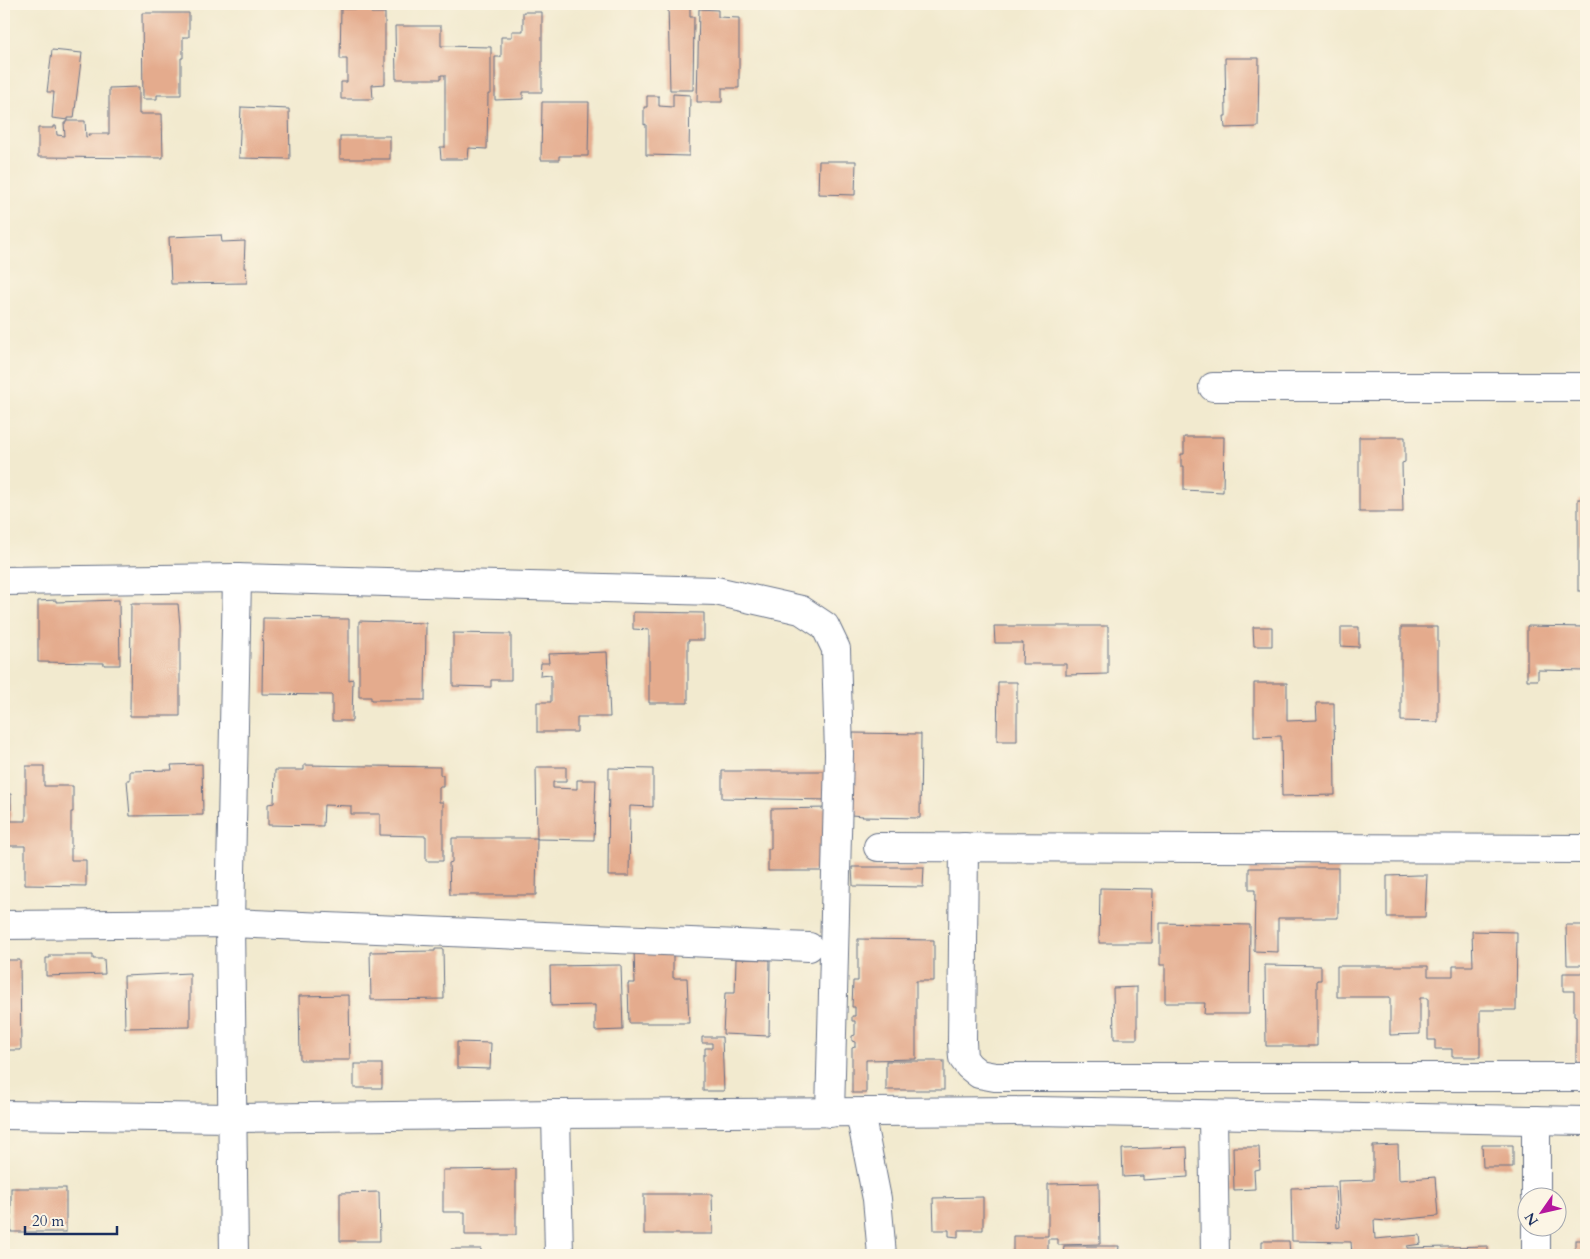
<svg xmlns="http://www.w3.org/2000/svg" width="1590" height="1259" font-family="Cardo,serif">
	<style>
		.building { fill: #e4ab8d }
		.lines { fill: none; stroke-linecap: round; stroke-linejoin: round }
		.street-casing { stroke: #667086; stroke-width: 30 }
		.street { stroke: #fff; stroke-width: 28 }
	</style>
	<rect width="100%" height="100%" fill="#fcf5e5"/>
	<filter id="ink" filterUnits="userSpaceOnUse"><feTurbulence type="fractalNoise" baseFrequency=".02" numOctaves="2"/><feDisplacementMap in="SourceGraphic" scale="10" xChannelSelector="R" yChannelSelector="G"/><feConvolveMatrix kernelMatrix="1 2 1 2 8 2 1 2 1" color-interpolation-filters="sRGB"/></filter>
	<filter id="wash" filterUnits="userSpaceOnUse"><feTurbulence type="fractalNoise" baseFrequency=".0096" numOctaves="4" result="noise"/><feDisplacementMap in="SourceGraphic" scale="20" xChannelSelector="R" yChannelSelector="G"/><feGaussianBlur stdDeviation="1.12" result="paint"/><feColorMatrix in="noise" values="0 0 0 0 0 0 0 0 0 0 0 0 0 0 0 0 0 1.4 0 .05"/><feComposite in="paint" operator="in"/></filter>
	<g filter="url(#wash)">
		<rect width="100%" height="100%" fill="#f2eacf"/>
		<g id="blocks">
			<g class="building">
				<path d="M 668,4 L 690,4 L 690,17 L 694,17 L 693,90 L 670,90 Z"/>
				<path d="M 341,9 L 371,9 L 371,13 L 385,13 L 385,84 L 372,85 L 373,99 L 341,99 L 341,82 L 347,82 L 347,59 L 340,59 Z"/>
				<path d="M 699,9 L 718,10 L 718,17 L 739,18 L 739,88 L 722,88 L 722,102 L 697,102 Z"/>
				<path d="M 523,12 L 542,12 L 542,92 L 523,92 L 523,99 L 495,100 L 495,57 L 501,57 L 501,37 L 512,37 L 512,31 L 523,31 Z"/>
				<path d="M 142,13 L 189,13 L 189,37 L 183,37 L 183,58 L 181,58 L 181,95 L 157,95 L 157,99 L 143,99 Z"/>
				<path d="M 395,26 L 441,26 L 441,46 L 491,47 L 491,94 L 488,94 L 487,149 L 469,148 L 468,159 L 441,159 L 440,147 L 445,147 L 445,75 L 441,75 L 441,79 L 396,79 Z"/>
				<path d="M 52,50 L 82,53 L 74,118 L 68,118 L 68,120 L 52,118 L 54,92 L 47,92 Z"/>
				<path d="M 1225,58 L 1259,58 L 1258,127 L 1225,128 L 1224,116 L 1226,116 Z"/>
				<path d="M 139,87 L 139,114 L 162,114 L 163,158 L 38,157 L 38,128 L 53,128 L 53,126 L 56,126 L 57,135 L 65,136 L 64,123 L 66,123 L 66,121 L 85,121 L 86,137 L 89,136 L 88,134 L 109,134 L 109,88 Z"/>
				<path d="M 673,94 L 690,95 L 689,156 L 646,155 L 646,124 L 644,125 L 644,107 L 647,107 L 647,96 L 659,96 L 659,106 L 673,107 Z"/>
				<path d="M 542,102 L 589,102 L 588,156 L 559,156 L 559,160 L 541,160 Z"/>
				<path d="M 241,107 L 289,109 L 290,159 L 239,158 Z"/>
				<rect x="340" y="136" width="50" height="23"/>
				<path d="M 819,161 L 856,161 L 855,195 L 818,194 Z"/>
				<path d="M 221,235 L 222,242 L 245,241 L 244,268 L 246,268 L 247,283 L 171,284 L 169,237 Z"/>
				<path d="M 1184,437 L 1224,437 L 1223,492 L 1184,490 L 1184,466 L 1181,466 L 1181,454 L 1184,454 Z"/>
				<path d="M 1359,437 L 1405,437 L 1405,462 L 1402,463 L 1403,512 L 1359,512 Z"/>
				<rect x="1578" y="499" width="8" height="92"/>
				<path d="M 56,600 L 56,602 L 119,600 L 120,665 L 104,665 L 104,663 L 38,662 L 38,601 Z"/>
				<path d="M 131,604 L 178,604 L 180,625 L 180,716 L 130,716 Z"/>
				<path d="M 633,612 L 704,613 L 704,640 L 688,640 L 688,703 L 649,703 L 649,630 L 633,629 Z"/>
				<path d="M 263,618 L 349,619 L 349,680 L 353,679 L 352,721 L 332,721 L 332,695 L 262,694 Z"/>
				<path d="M 359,621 L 426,623 L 425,700 L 371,700 L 371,697 L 359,697 Z"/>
				<path d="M 994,626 L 1108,626 L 1108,674 L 1066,675 L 1066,664 L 1022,664 L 1023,643 L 995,643 Z"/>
				<path d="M 1527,626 L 1586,627 L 1586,671 L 1538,670 L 1538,680 L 1527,680 Z"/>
				<path d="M 1253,627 L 1272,627 L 1272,646 L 1254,646 Z"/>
				<path d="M 1341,627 L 1359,627 L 1359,647 L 1341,646 Z"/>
				<path d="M 1401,627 L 1438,627 L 1438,722 L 1401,721 Z"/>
				<path d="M 453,633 L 511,634 L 511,680 L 491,680 L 491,687 L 453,686 Z"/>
				<path d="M 607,652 L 610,717 L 577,717 L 577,732 L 537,732 L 537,702 L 551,702 L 551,675 L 540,676 L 541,663 L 549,663 L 548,654 Z"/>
				<path d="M 998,682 L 1017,682 L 1017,741 L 997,741 Z"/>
				<path d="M 1254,683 L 1287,683 L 1287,721 L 1317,720 L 1316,703 L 1334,703 L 1335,795 L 1282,796 L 1281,736 L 1254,737 Z"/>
				<path d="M 853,733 L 921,734 L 920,818 L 862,817 L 863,816 L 851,815 Z"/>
				<path d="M 202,764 L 203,815 L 130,816 L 127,780 L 130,780 L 130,771 L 172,770 L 171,765 Z"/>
				<path d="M 304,765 L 440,767 L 440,775 L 443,775 L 443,787 L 439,787 L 439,802 L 443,802 L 443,861 L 426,861 L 426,836 L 380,835 L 380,814 L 351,814 L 351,806 L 324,805 L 323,826 L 268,825 L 268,804 L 274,803 L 275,770 L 304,770 Z"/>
				<path d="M 26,766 L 44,766 L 44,786 L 73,786 L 73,812 L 71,812 L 71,860 L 86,860 L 86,886 L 25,885 L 25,846 L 7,846 L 7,887 L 4,886 L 4,794 L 11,794 L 11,821 L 26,821 Z"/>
				<path d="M 536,767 L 566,767 L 566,782 L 553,782 L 553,788 L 577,789 L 577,780 L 596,780 L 594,840 L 537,839 Z"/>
				<path d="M 609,768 L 653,769 L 653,807 L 630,806 L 629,876 L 608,876 Z"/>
				<path d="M 722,771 L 828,771 L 828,800 L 722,798 Z"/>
				<path d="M 828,808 L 824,871 L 768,871 L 768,849 L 771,849 L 771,809 Z"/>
				<path d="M 452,838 L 537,838 L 536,895 L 450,895 L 449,863 L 452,862 Z"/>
				<path d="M 852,867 L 924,867 L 923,887 L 853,886 Z"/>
				<path d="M 1249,868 L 1338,868 L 1338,918 L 1278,918 L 1278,952 L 1254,951 L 1255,890 L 1249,890 Z"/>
				<path d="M 1418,875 L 1427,875 L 1425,917 L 1387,917 L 1387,876 Z"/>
				<path d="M 1100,888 L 1153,889 L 1152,943 L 1099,943 Z"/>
				<path d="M 1160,923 L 1250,925 L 1249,1014 L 1204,1014 L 1205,1003 L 1165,1003 L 1165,965 L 1160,965 Z"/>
				<path d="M 1566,925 L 1586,925 L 1586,965 L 1567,965 Z"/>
				<path d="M 1472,931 L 1517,932 L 1516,1010 L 1480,1010 L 1480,1057 L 1452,1057 L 1452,1049 L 1435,1049 L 1435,1040 L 1428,1040 L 1428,998 L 1420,998 L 1420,1034 L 1390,1035 L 1390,997 L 1337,997 L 1337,966 L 1428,966 L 1428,976 L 1453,976 L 1453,966 L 1473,966 Z"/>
				<path d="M 858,939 L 934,940 L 934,981 L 916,981 L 916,1059 L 866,1060 L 866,1093 L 852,1093 L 852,1048 L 855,1047 L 855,1042 L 852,1041 L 852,1036 L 855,1035 L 855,1021 L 852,1021 L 852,1016 L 855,1016 L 855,1007 L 852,1007 L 853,981 L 858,981 Z"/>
				<path d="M 435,949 L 443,949 L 444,999 L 371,1000 L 370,952 L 435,951 Z"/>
				<path d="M 634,950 L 673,951 L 673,978 L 687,978 L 689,1023 L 629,1023 L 628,983 L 635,983 Z"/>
				<path d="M 50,955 L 93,955 L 93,959 L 104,959 L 105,974 L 46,976 L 46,958 L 50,958 Z"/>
				<path d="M 736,959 L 770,960 L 769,1036 L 723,1034 L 725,993 L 735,993 Z"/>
				<path d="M 4,960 L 20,960 L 21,1050 L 4,1050 Z"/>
				<path d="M 621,965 L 623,1030 L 595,1031 L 595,1005 L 551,1006 L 550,966 Z"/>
				<path d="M 1265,965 L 1321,966 L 1321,980 L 1317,980 L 1317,1046 L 1266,1046 Z"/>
				<path d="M 190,973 L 190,1027 L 125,1028 L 124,976 Z"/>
				<path d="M 1563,973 L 1586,973 L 1586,1063 L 1576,1063 L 1576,1016 L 1574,1015 L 1574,991 L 1563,991 Z"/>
				<path d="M 1137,987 L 1137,1039 L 1114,1039 L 1113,988 Z"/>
				<path d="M 349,995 L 350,1060 L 300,1060 L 299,996 Z"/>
				<path d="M 702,1037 L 722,1037 L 724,1091 L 703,1091 L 703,1055 L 705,1055 L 705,1048 L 712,1048 L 712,1043 L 702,1043 Z"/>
				<path d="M 457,1042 L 491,1043 L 490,1069 L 457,1068 Z"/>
				<rect x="886" y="1061" width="58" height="29"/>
				<rect x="354" y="1064" width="28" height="24"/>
				<path d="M 1398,1145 L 1399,1180 L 1435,1177 L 1438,1216 L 1387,1221 L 1374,1220 L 1375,1239 L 1420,1235 L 1421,1244 L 1407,1246 L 1407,1248 L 1488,1246 L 1488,1255 L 1352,1255 L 1351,1242 L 1292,1241 L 1291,1188 L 1335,1187 L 1337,1228 L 1340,1227 L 1338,1181 L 1373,1180 L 1373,1146 Z"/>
				<path d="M 1482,1145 L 1513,1145 L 1513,1167 L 1483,1167 Z"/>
				<path d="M 1187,1147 L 1188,1177 L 1143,1180 L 1143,1176 L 1123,1177 L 1122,1149 Z"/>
				<path d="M 1233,1147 L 1259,1147 L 1260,1169 L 1254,1170 L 1255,1189 L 1234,1190 Z"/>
				<path d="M 516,1169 L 516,1235 L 465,1235 L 465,1212 L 443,1212 L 443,1170 Z"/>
				<path d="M 1099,1183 L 1100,1244 L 1058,1245 L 1058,1239 L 1048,1239 L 1048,1255 L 1013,1255 L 1013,1236 L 1048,1236 L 1048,1184 Z"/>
				<rect x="11" y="1188" width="55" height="44"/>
				<path d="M 379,1192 L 380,1241 L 340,1241 L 340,1193 Z"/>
				<path d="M 644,1194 L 712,1194 L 713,1234 L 644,1234 Z"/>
				<path d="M 983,1197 L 983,1230 L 958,1230 L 958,1237 L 949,1236 L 949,1230 L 934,1230 L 933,1198 Z"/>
				<rect x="1575" y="1240" width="11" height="15"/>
				<path d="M 1262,1241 L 1289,1241 L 1290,1255 L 1262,1255 Z"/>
				<path d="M 1064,1246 L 1119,1246 L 1118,1255 L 1063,1255 Z"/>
				<path d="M 451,1249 L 481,1249 L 481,1255 L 452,1255 Z"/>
			</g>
		</g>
	</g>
	<g filter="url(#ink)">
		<use href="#blocks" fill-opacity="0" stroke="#667086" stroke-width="1"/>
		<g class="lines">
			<defs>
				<g id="street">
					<path d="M 1213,387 L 1586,387"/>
					<path d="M 4,581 L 237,578 L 716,591 L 801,610 L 825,626 L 836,649 L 839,754 L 830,1113"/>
					<path d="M 878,847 L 1586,849"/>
					<path d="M 964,847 L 962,1042 L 963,1058 L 969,1066 L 979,1074 L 995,1077 L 1586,1077"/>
					<path d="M 4,925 L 230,923 L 809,947"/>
					<path d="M 860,1113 L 877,1199 L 882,1255"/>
					<path d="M 556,1114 L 559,1255"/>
					<path d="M 4,1115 L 233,1118 L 556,1114 L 1036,1111 L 1586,1121"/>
					<path d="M 1213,1115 L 1215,1255"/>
					<path d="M 1536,1196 L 1536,1120"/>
					<path d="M 234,1255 L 230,923 L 237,578"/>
					<path d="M 1536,1255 L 1536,1226"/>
				</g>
			</defs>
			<use href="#street" class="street-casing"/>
			<use href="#street" class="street"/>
		</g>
	</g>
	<rect width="1590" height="1259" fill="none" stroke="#fcf5e5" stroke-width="20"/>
	<g transform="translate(1542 1212) rotate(236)"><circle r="24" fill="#fcf5e5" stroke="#a2a6af"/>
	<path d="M0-4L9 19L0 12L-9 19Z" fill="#b5179e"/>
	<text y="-8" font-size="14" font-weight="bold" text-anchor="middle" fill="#1b2f5e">N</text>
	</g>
	<path d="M25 1226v8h92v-8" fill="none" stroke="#1b2f5e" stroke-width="2.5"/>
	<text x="32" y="1226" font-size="15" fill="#1b2f5e" stroke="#fcf5e5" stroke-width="4" paint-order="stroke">20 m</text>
</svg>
